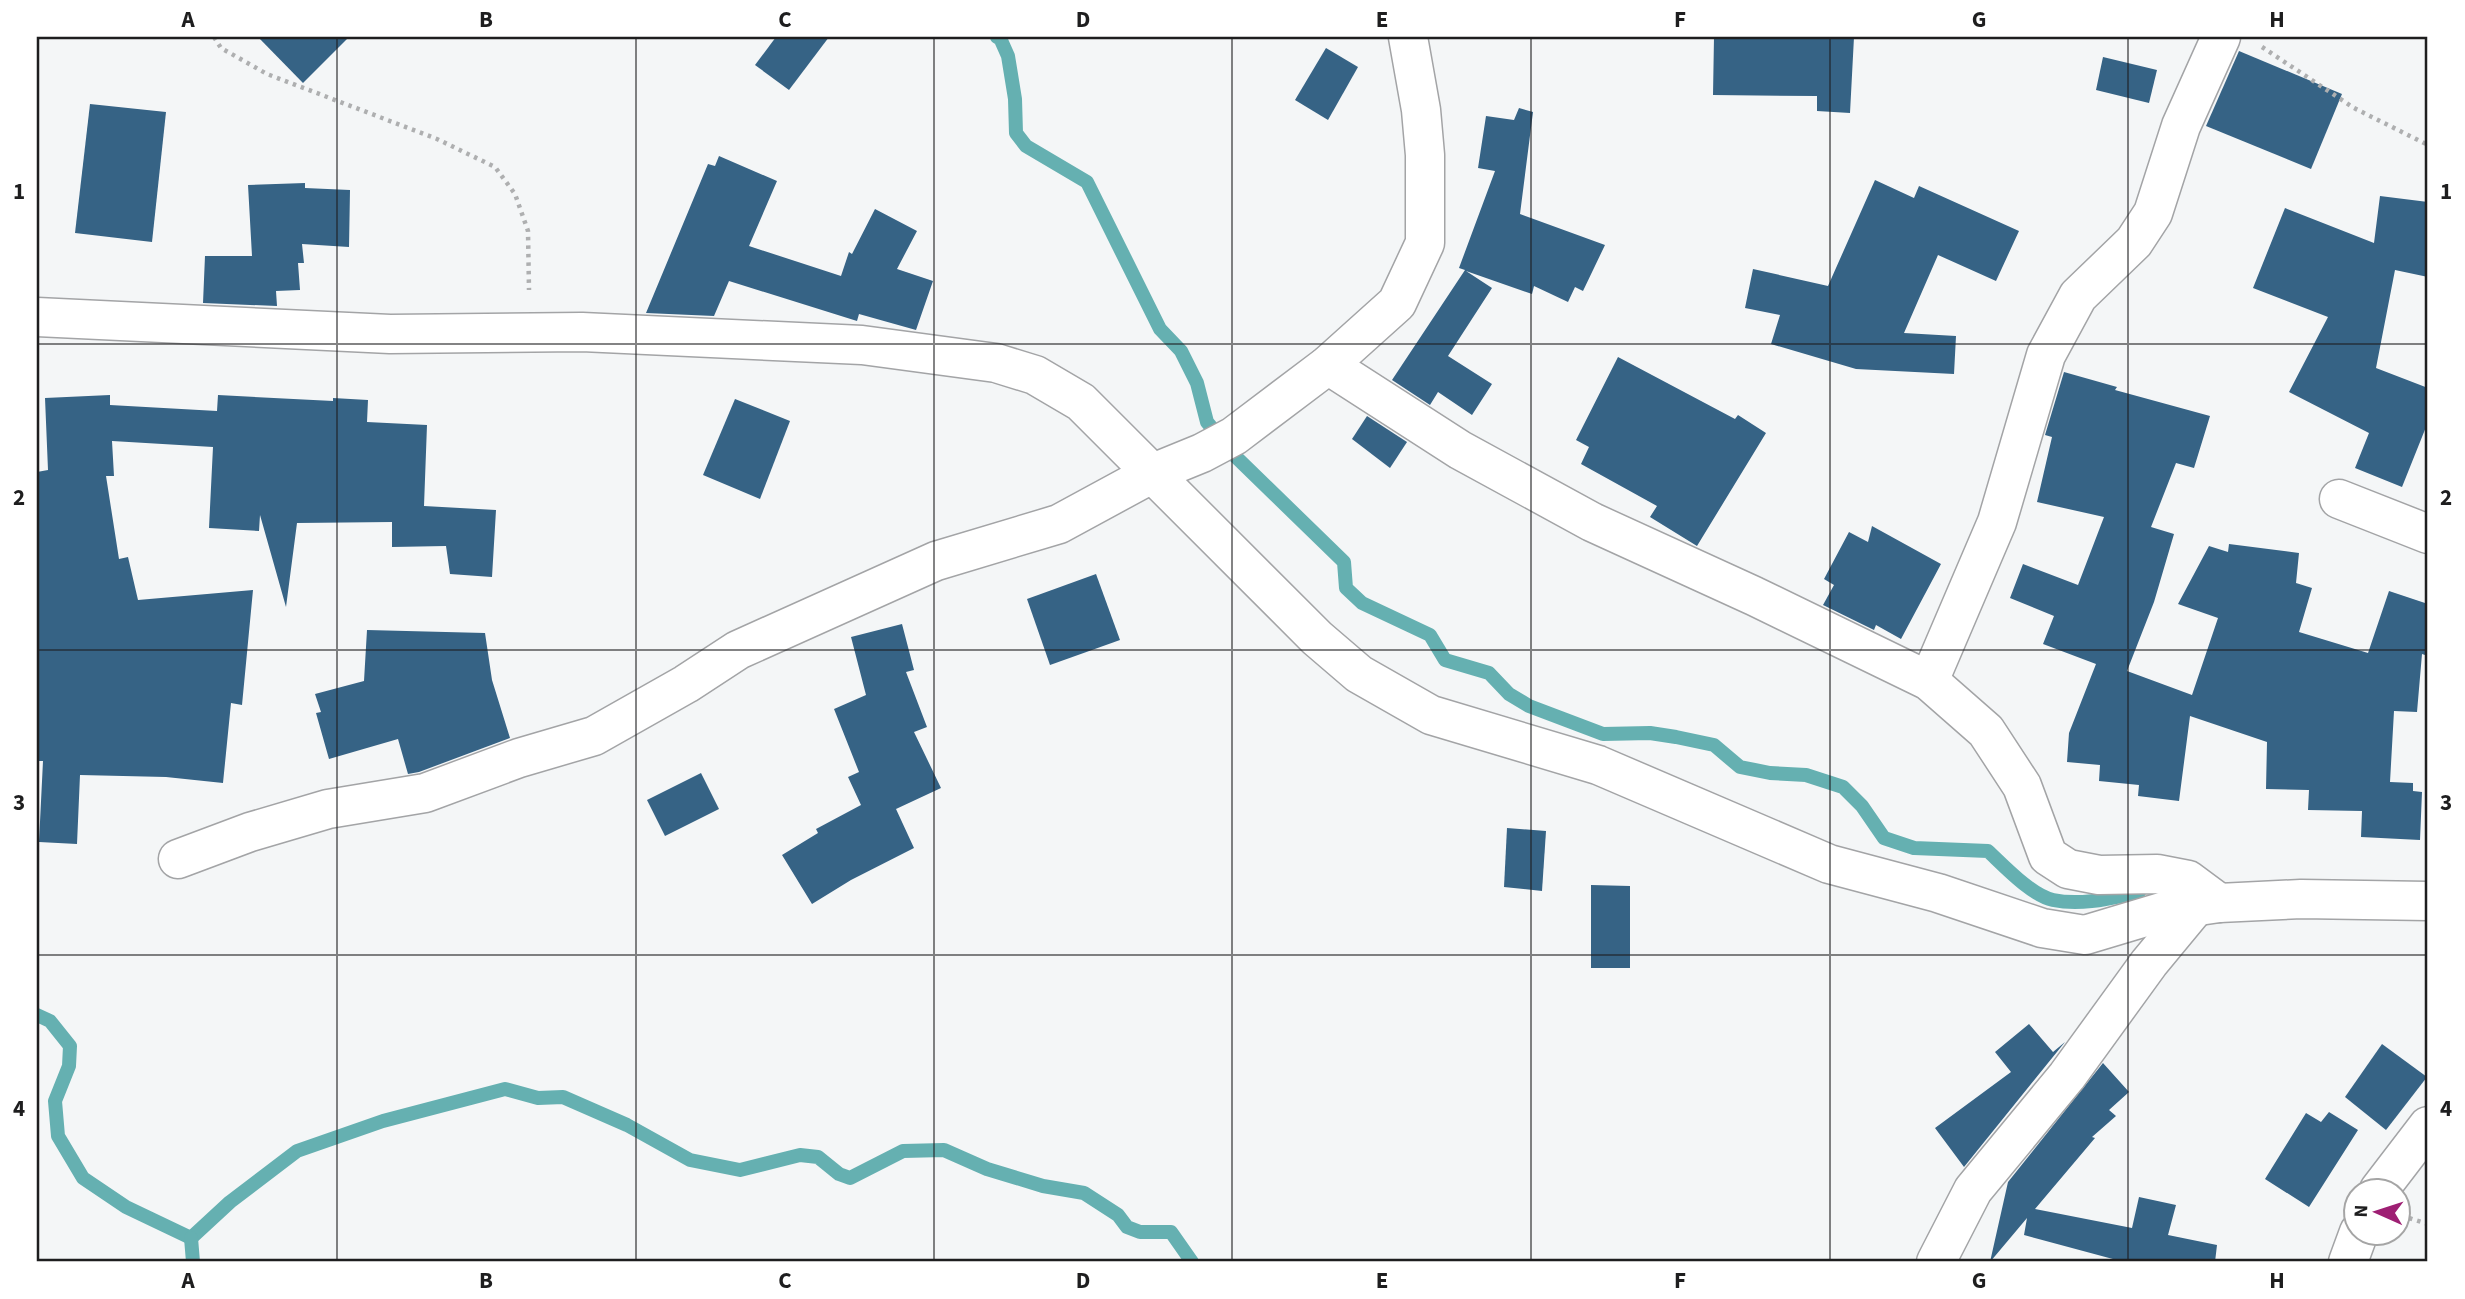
<svg xmlns="http://www.w3.org/2000/svg" width="2465" height="1299" font-family="'Source Sans 3',sans-serif">
	<style>
		.lines { fill: none; stroke-linecap: round; stroke-linejoin: round }
		.stream { stroke: #65b0b1; stroke-width: 14 }
		.building { fill: #366385 }
		.minor-casing { stroke: #a3a4a6; stroke-width: 41 }
		.path { stroke: #aeafb0; stroke-width: 4.5; stroke-dasharray: 3.5 5; stroke-linecap: butt }
		.minor { stroke: #fff; stroke-width: 38 }
		.grid { fill: none; stroke: #1e1e1f; stroke-width: 2; stroke-opacity: 0.55 }
		.neatline { fill: none; stroke: #1e1e1f; stroke-width: 2.5 }
		.grid-label { font-size: 23px; text-anchor: middle; font-weight: bold; fill: #1e1e1f }
	</style>
	<rect width="100%" height="100%" fill="#f4f6f7"/>
	<g class="lines">
		<g class="stream">
			<path d="M 997,37 L 1000,38 L 1008,56 L 1015,99 L 1016,133 L 1026,146 L 1087,182 L 1160,329 L 1181,351 L 1197,383 L 1207,422 L 1235,456 L 1344,562 L 1346,588 L 1362,603 L 1430,635 L 1445,660 L 1489,673 L 1509,694 L 1529,706 L 1603,734 L 1650,733 L 1676,737 L 1714,745 L 1740,767 L 1770,773 L 1806,775 L 1843,787 L 1862,806 L 1884,838 L 1914,848 L 1988,851 C 2004,866 2031,895 2053,900 C 2082,906 2111,898 2139,892"/>
			<path d="M 37,1015 L 50,1021 L 70,1046 L 69,1066 L 55,1101 L 58,1136 L 83,1178 L 126,1207 L 191,1238"/>
			<path d="M 191,1238 L 230,1202 L 297,1151 L 383,1121 L 505,1089 L 538,1098 L 563,1097 L 627,1125 L 690,1160 L 740,1170 L 800,1155 L 818,1157 L 839,1174 L 850,1178 L 903,1151 L 944,1150 L 987,1169 L 1043,1186 L 1084,1193 L 1118,1215 L 1127,1227 L 1140,1232 L 1171,1232 L 1192,1262"/>
			<path d="M 191,1238 L 193,1262"/>
		</g>
	</g>
	<g class="building">
		<path d="M 258,37 L 349,37 L 303,83 Z"/>
		<path d="M 776,37 L 829,37 L 789,90 L 755,65 Z"/>
		<path d="M 1714,37 L 1854,37 L 1850,113 L 1817,111 L 1817,96 L 1713,95 Z"/>
		<path d="M 1326,48 L 1358,67 L 1328,120 L 1295,100 Z"/>
		<path d="M 2239,51 L 2342,94 L 2311,169 L 2206,126 Z"/>
		<path d="M 2103,57 L 2157,70 L 2149,103 L 2096,90 Z"/>
		<path d="M 90,104 L 166,112 L 152,242 L 75,233 Z"/>
		<path d="M 1519,108 L 1533,112 L 1520,214 L 1605,245 L 1583,291 L 1575,287 L 1568,302 L 1534,286 L 1532,294 L 1466,271 L 1492,288 L 1448,356 L 1492,384 L 1472,415 L 1438,392 L 1430,405 L 1392,380 L 1465,270 L 1459,268 L 1495,171 L 1478,168 L 1486,116 L 1514,120 Z"/>
		<path d="M 719,156 L 777,181 L 749,246 L 841,276 L 849,252 L 852,254 L 875,209 L 917,231 L 897,269 L 933,281 L 916,330 L 859,314 L 857,321 L 729,281 L 714,316 L 646,313 L 708,164 L 715,166 Z"/>
		<path d="M 1875,180 L 1914,198 L 1919,186 L 2019,231 L 1996,281 L 1938,255 L 1904,333 L 1956,336 L 1954,374 L 1856,369 L 1771,344 L 1780,315 L 1745,308 L 1753,269 L 1828,286 Z"/>
		<path d="M 305,183 L 305,188 L 350,190 L 349,247 L 302,244 L 304,263 L 298,263 L 300,290 L 276,291 L 277,306 L 203,303 L 205,256 L 252,256 L 248,185 Z"/>
		<path d="M 2380,196 L 2428,202 L 2428,277 L 2395,270 L 2376,368 L 2428,388 L 2428,422 L 2402,487 L 2355,468 L 2369,433 L 2289,392 L 2328,317 L 2253,288 L 2285,208 L 2374,243 Z"/>
		<path d="M 1618,357 L 1735,419 L 1738,415 L 1766,433 L 1697,546 L 1650,517 L 1657,506 L 1581,464 L 1589,447 L 1576,440 Z"/>
		<path d="M 2064,372 L 2117,387 L 2115,390 L 2210,416 L 2194,468 L 2176,463 L 2151,527 L 2174,534 L 2154,602 L 2127,671 L 2192,695 L 2218,618 L 2178,604 L 2209,546 L 2228,552 L 2229,544 L 2299,553 L 2296,583 L 2312,588 L 2299,632 L 2368,653 L 2389,591 L 2428,604 L 2428,656 L 2422,654 L 2417,712 L 2394,711 L 2390,782 L 2413,783 L 2413,791 L 2422,792 L 2420,840 L 2361,837 L 2362,811 L 2308,810 L 2309,790 L 2266,789 L 2267,742 L 2190,716 L 2179,801 L 2138,796 L 2139,785 L 2099,781 L 2100,765 L 2067,762 L 2069,733 L 2096,664 L 2043,644 L 2054,616 L 2010,598 L 2023,564 L 2078,585 L 2104,517 L 2037,502 L 2052,437 L 2045,435 Z"/>
		<path d="M 110,395 L 110,405 L 217,411 L 218,395 L 333,401 L 333,398 L 368,400 L 367,422 L 427,425 L 424,506 L 496,510 L 492,577 L 450,574 L 446,546 L 392,547 L 392,522 L 297,523 L 286,607 L 260,515 L 259,531 L 209,528 L 213,447 L 112,441 L 114,476 L 106,476 L 119,559 L 128,557 L 138,600 L 253,590 L 242,705 L 231,703 L 223,783 L 166,777 L 80,775 L 77,844 L 39,842 L 43,761 L 37,761 L 37,472 L 48,470 L 45,398 Z"/>
		<path d="M 735,399 L 790,421 L 760,499 L 703,475 Z"/>
		<path d="M 1367,416 L 1407,442 L 1390,468 L 1352,439 Z"/>
		<path d="M 1872,526 L 1941,564 L 1901,639 L 1876,625 L 1874,630 L 1823,605 L 1834,585 L 1824,579 L 1849,532 L 1868,542 Z"/>
		<path d="M 1096,574 L 1120,640 L 1050,665 L 1027,599 Z"/>
		<path d="M 902,624 L 914,670 L 906,672 L 927,727 L 914,732 L 941,788 L 896,809 L 914,848 L 851,880 L 812,904 L 782,855 L 818,833 L 816,829 L 861,805 L 848,777 L 859,772 L 834,709 L 866,695 L 851,637 Z"/>
		<path d="M 367,630 L 485,633 L 492,680 L 510,738 L 419,772 L 408,774 L 398,739 L 329,759 L 316,713 L 321,712 L 315,694 L 364,681 Z"/>
		<path d="M 701,773 L 719,809 L 665,836 L 647,800 Z"/>
		<path d="M 1507,828 L 1546,831 L 1542,891 L 1504,887 Z"/>
		<path d="M 1591,885 L 1630,886 L 1630,968 L 1591,968 Z"/>
		<path d="M 2029,1024 L 2053,1052 L 2065,1042 L 1964,1167 L 1935,1128 L 2011,1072 L 1995,1052 Z"/>
		<path d="M 2382,1044 L 2427,1077 L 2386,1130 L 2345,1097 Z"/>
		<path d="M 2103,1063 L 2129,1092 L 2109,1110 L 2116,1116 L 2092,1137 L 2095,1138 L 2035,1209 L 2132,1228 L 2139,1197 L 2176,1205 L 2168,1235 L 2217,1245 L 2215,1262 L 2124,1262 L 2024,1235 L 2027,1218 L 1990,1262 L 2008,1182 Z"/>
		<path d="M 2329,1112 L 2358,1130 L 2309,1207 L 2265,1179 L 2306,1113 L 2321,1122 Z"/>
	</g>
	<g class="lines">
		<defs>
			<g id="minor">
				<path d="M 37,317 L 390,334 L 582,332 L 862,345 L 996,363 L 1035,375 L 1081,402 L 1317,638 L 1359,674 L 1431,715 L 1598,765 L 1829,864 L 1938,893 L 2042,928 L 2085,935 L 2165,911 L 2219,903 L 2301,899 L 2428,901"/>
				<path d="M 1328,365 L 1460,450 L 1592,522 L 1754,596 L 1929,681 L 1986,731 L 2022,786 L 2048,856 L 2068,869 L 2099,875 L 2157,874 L 2188,880 L 2219,903"/>
				<path d="M 2339,499 L 2428,534"/>
				<path d="M 1929,681 L 1997,522 L 2046,355 L 2078,296 L 2134,242 L 2153,213 L 2181,126 L 2221,37"/>
				<path d="M 178,859 L 250,832 L 328,809 L 425,793 L 519,758 L 594,736 L 686,684 L 738,650 L 936,561 L 1059,524 L 1153,473 L 1202,453 L 1234,436 L 1328,365 L 1397,303 L 1425,243 L 1425,155 L 1421,110 L 1408,37"/>
				<path d="M 2379,1190 L 2428,1126"/>
				<path d="M 1936,1262 L 1973,1190 L 2067,1076 L 2149,963 L 2197,905"/>
				<path d="M 2348,1262 L 2359,1232"/>
			</g>
		</defs>
		<use href="#minor" class="minor-casing"/>
		<g class="path">
			<path d="M 214,37 L 221,48 L 267,74 L 437,139 L 495,167 L 515,194 L 528,231 L 529,290"/>
			<path d="M 2262,47 L 2354,108 L 2428,145"/>
			<path d="M 2409,1218 L 2428,1224"/>
		</g>
		<use href="#minor" class="minor"/>
	</g>
	<path class="grid" d="M 337,37 L 337,1262M 636,37 L 636,1262M 934,37 L 934,1262M 1232,37 L 1232,1262M 1531,37 L 1531,1262M 1830,37 L 1830,1262M 2128,37 L 2128,1262M 37,344 L 2428,344M 37,650 L 2428,650M 37,955 L 2428,955"/>
	<rect width="2465" height="1299" fill="none" stroke="#ffffff" stroke-width="77"/>
	<g transform="translate(2377 1212) rotate(273)"><circle r="33" fill="#ffffff" stroke="#a5a5a5" stroke-width="2"/>
	<path d="M0-5L12 26L0 18L-12 26Z" fill="#9e1f73"/>
	<text y="-10" font-size="19" font-weight="bold" text-anchor="middle" fill="#1e1e1f">N</text>
	</g>
	<rect x="38" y="38" width="2388" height="1222" class="neatline"/>
	<g class="grid-label">
		<text x="188" y="27">A</text>
		<text x="486" y="27">B</text>
		<text x="785" y="27">C</text>
		<text x="1083" y="27">D</text>
		<text x="1382" y="27">E</text>
		<text x="1680" y="27">F</text>
		<text x="1979" y="27">G</text>
		<text x="2277" y="27">H</text>
		<text x="19" y="199">1</text>
		<text x="2446" y="199">1</text>
		<text x="19" y="505">2</text>
		<text x="2446" y="505">2</text>
		<text x="19" y="810">3</text>
		<text x="2446" y="810">3</text>
		<text x="19" y="1116">4</text>
		<text x="2446" y="1116">4</text>
		<text x="188" y="1288">A</text>
		<text x="486" y="1288">B</text>
		<text x="785" y="1288">C</text>
		<text x="1083" y="1288">D</text>
		<text x="1382" y="1288">E</text>
		<text x="1680" y="1288">F</text>
		<text x="1979" y="1288">G</text>
		<text x="2277" y="1288">H</text>
	</g>
</svg>
